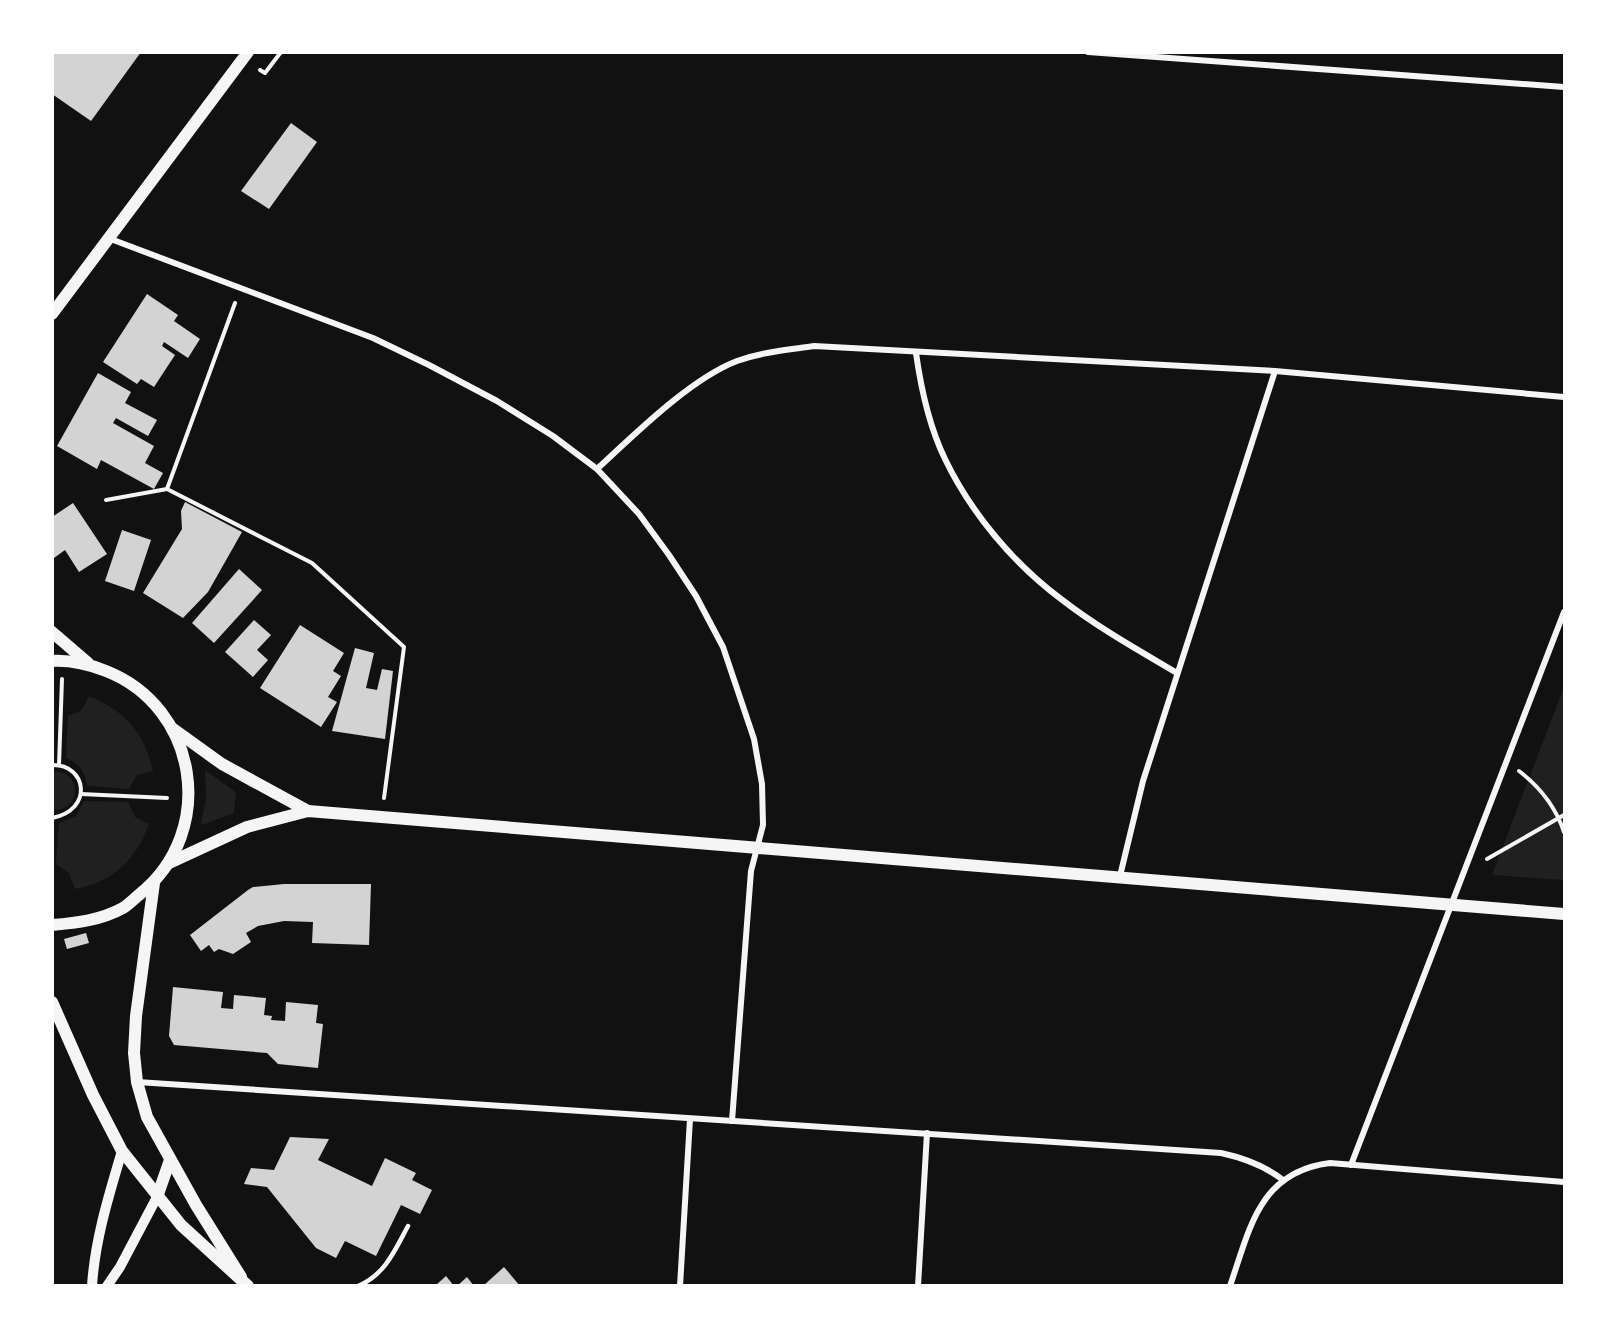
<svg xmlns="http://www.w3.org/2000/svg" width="1617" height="1338" font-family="'IBM Plex Serif',serif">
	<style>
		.green { fill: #202020 }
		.building { fill: #d3d3d3 }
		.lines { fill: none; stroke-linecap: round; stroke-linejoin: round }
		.path { stroke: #f5f5f5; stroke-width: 4 }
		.service { stroke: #f5f5f5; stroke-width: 4.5 }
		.minor { stroke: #f5f5f5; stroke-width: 6 }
		.tertiary { stroke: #f5f5f5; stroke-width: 10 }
		.secondary { stroke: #f5f5f5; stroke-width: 12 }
	</style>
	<rect width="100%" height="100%" fill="#111"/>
	<g class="green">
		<path d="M 1564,687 L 1564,880 L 1492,875 Z"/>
		<path d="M 89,696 C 124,710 145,733 153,771 L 137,775 L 129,789 L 87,786 C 85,771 79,764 66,758 L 68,716 L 82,710 Z"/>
		<path d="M 205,770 L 236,792 L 234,813 L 202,825 L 201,823 L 206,799 Z"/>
		<path d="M 52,771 C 82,770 83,811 53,810 Z"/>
		<path d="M 84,801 L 128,802 L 135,817 L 149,824 C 136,860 113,882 75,889 L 69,873 L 56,864 L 59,823 L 76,816 Z"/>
	</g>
	<g class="building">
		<path d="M 52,52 L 141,52 L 91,121 L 52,94 Z"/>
		<path d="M 291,123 L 317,142 L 269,209 L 241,191 Z"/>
		<path d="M 147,294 L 178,315 L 174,321 L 200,339 L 188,358 L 164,342 L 162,346 L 175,355 L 154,387 L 141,379 L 137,384 L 103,362 Z"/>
		<path d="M 98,373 L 131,392 L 125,403 L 157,420 L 148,436 L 116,418 L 113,423 L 154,446 L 145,463 L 163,473 L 154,489 L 101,460 L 97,469 L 57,446 Z"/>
		<path d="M 185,502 L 242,532 L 208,592 L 183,618 L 143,593 L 182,529 L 181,511 Z"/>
		<path d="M 73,503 L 107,554 L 79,572 L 65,550 L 54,558 L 52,555 L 52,517 Z"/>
		<path d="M 122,530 L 151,540 L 134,591 L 105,581 Z"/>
		<path d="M 239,569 L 262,590 L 214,643 L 192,623 Z"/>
		<path d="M 254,620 L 271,635 L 257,650 L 268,660 L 253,677 L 225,652 Z"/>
		<path d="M 300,625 L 344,653 L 333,671 L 341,676 L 328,697 L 337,702 L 321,727 L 260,688 Z"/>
		<path d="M 355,648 L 374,653 L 366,688 L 377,690 L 382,669 L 393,671 L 385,739 L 332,731 Z"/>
		<path d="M 284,884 L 371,884 L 369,945 L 312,943 L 313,922 L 284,921 L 258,926 L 246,933 L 251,942 L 233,954 L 219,949 L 214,952 L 209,945 L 201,951 L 190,935 L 248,890 L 253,887 Z"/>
		<path d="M 86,933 L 89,943 L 67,949 L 64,939 Z"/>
		<path d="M 173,987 L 223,992 L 221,1008 L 233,1009 L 234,995 L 266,998 L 264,1015 L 272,1016 L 271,1020 L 285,1021 L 286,1002 L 318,1005 L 316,1023 L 323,1024 L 318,1068 L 278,1064 L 267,1053 L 174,1045 L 169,1036 Z"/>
		<path d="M 290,1137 L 329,1139 L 318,1160 L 372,1186 L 385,1158 L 416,1173 L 412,1180 L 432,1190 L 420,1214 L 401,1205 L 376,1256 L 345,1241 L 336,1258 L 316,1248 L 267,1187 L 244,1184 L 251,1168 L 274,1170 Z"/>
		<path d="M 504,1267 L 520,1286 L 483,1286 Z"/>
		<path d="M 446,1276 L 454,1286 L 435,1286 Z"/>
		<path d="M 467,1277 L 474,1286 L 457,1286 Z"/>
	</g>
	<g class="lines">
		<g class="path">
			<path d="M 260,70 L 265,73 L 281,52"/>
			<path d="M 235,303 L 167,489 L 312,563 L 404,647 L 384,798"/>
			<path d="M 106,500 L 167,489"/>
			<path d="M 52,765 C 87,764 94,810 52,818"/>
			<path d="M 59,765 L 62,679"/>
			<path d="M 1519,771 C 1540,787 1556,808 1564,832"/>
			<path d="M 81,794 L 167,798"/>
			<path d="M 1487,859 L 1564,815"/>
		</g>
		<path class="service" d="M 358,1286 C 385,1275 395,1250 408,1226"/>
		<g class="minor">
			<path d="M 1088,52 L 1564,87"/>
			<path d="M 108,238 L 373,338 L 429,365 L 497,401 L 553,436 L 597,469 L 639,514 L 669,555 L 696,596 L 723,647 L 754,739 L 762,784 L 763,825 L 751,871 L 732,1121"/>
			<path d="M 916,353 C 921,389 929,426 945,459 C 971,513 1013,563 1061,599 C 1097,627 1138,650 1177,673"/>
			<path d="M 597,469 C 634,435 690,379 737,361 C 762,352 787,350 814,346 L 1275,371 L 1564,397"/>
			<path d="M 1120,876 L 1143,781 L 1275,371"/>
			<path d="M 137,1082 L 1221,1153 C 1244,1158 1264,1165 1283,1180"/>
			<path d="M 1351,1165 L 1564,612"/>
			<path d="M 680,1286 L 690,1119"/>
			<path d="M 918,1286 L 927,1133"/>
			<path d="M 1230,1286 C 1250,1228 1259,1172 1330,1163 L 1564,1182"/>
		</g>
		<g class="tertiary">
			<path d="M 92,1286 C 95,1239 109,1195 122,1151"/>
			<path d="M 107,1286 L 120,1267 L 157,1197"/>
		</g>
		<g class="secondary">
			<path d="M 52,314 L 248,52"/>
			<path d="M 52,632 L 88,663"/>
			<path d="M 52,661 C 71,660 88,664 106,671 C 198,707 218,831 140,894 C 135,898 129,904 123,908 C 101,920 77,923 52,925"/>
			<path d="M 172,728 L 222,764 L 308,811"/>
			<path d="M 169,863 L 247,827 L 308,811 L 1564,914"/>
			<path d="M 154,883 L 136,1016 L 134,1053 L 137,1082 L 147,1117 L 196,1205 L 241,1277"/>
			<path d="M 52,1002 L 93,1095 L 122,1151 L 181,1225 L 248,1286"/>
			<path d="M 157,1197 L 170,1160"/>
		</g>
	</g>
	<rect width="1617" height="1338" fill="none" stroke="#ffffff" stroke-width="108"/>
</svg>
